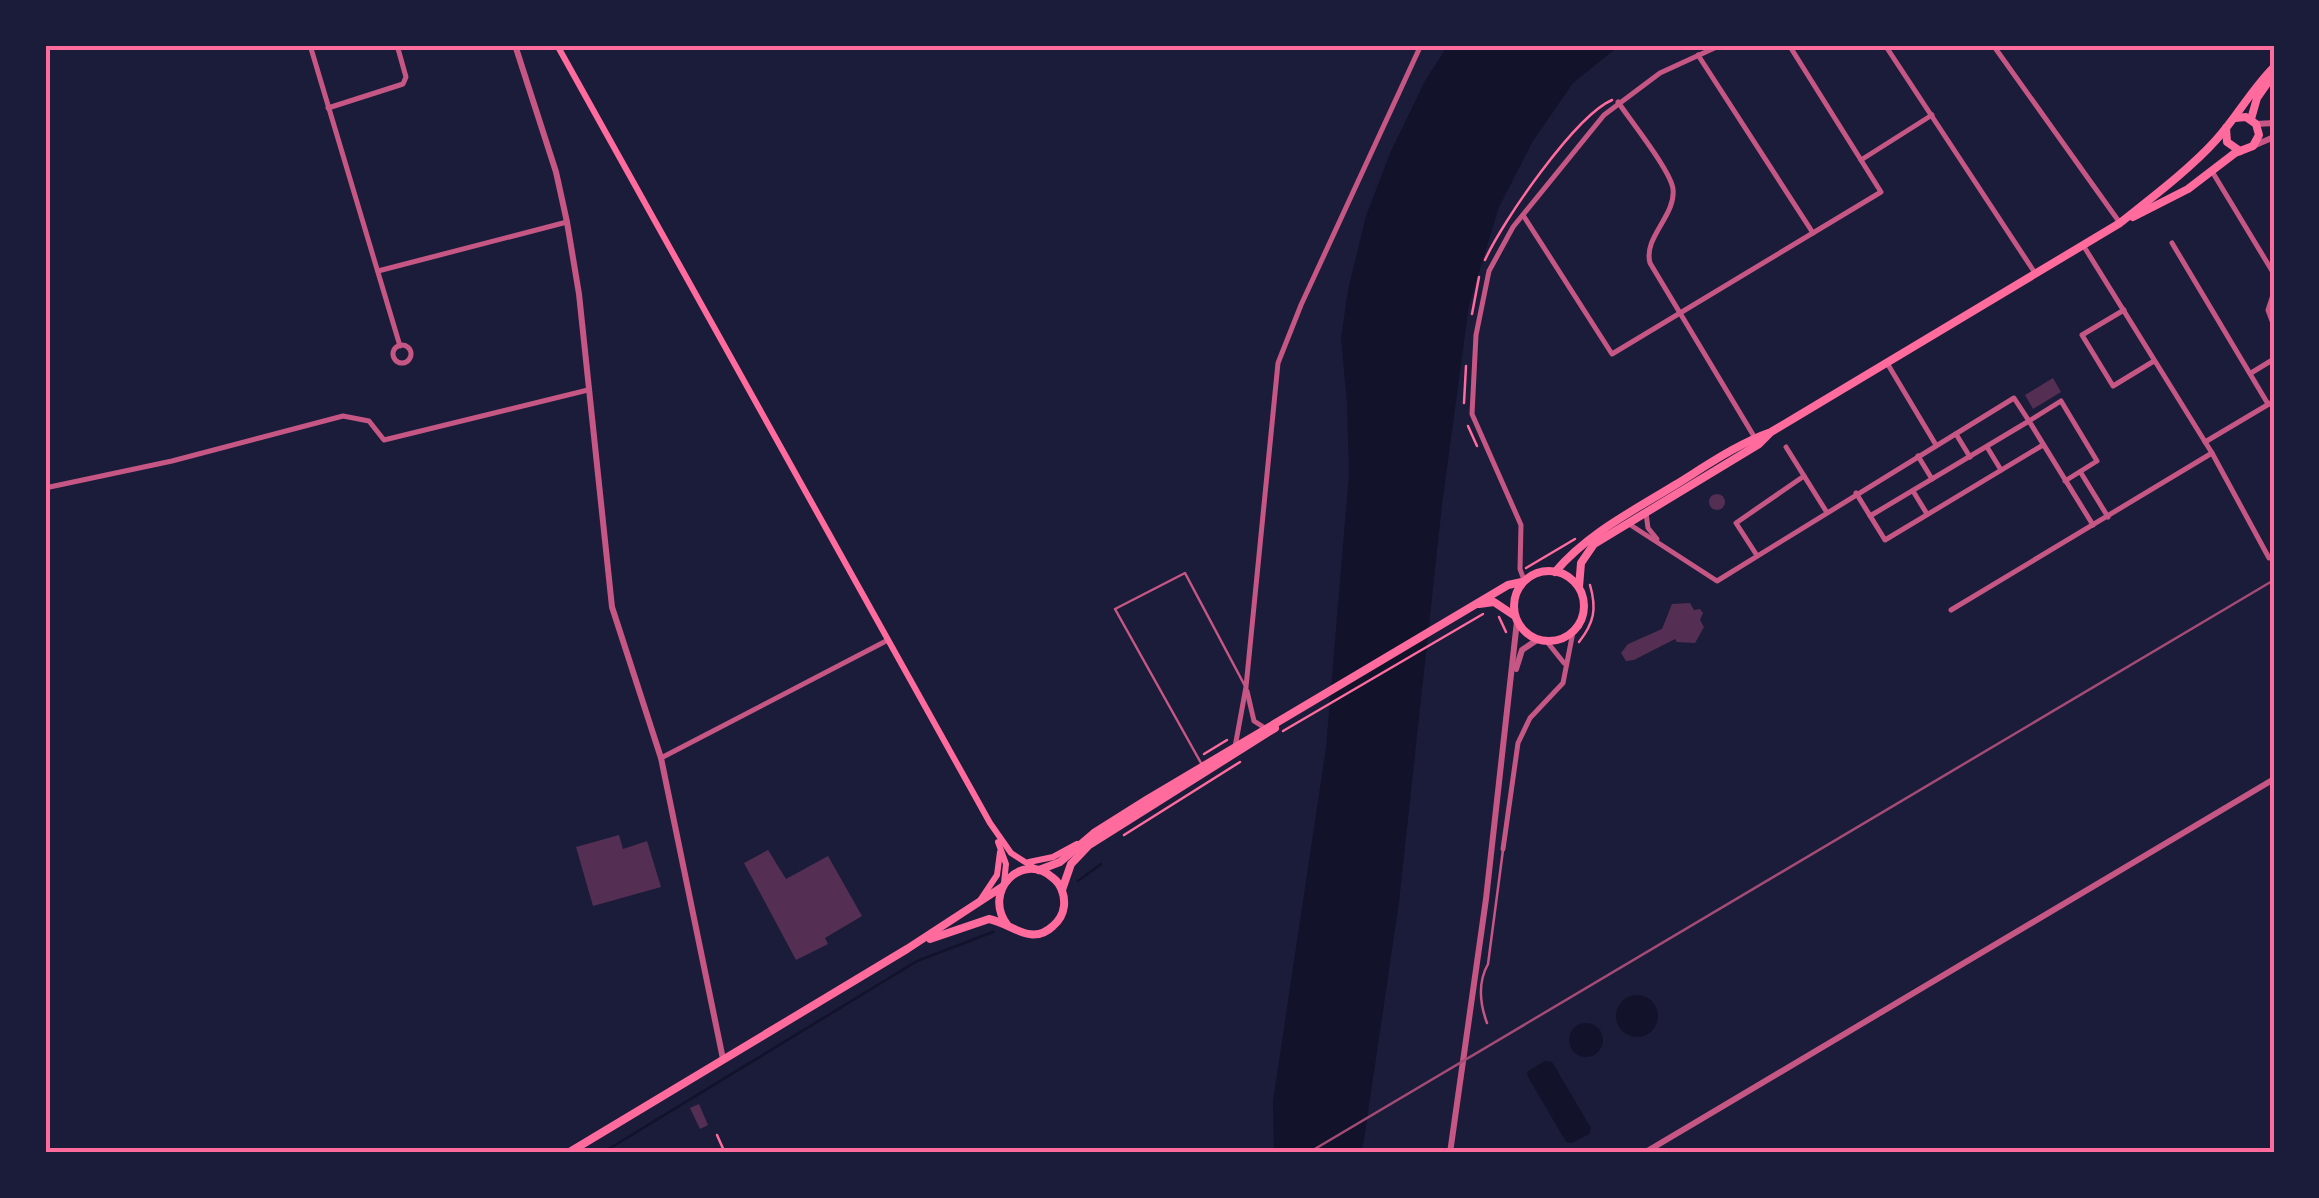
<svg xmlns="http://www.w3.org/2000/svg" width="2319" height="1198" font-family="'Varela Round',sans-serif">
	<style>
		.water { fill: #12122b }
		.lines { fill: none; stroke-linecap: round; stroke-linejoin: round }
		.stream { stroke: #12122b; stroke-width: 2.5 }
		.building { fill: #542f53 }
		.path { stroke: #ff6b9d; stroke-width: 2.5 }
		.service { stroke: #c65784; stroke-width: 2.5 }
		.minor { stroke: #c65784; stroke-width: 5 }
		.tertiary { stroke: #c65784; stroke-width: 6 }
		.secondary { stroke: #ff6b9d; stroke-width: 6 }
		.primary { stroke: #ff6b9d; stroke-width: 8 }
		.rail { stroke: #a44b75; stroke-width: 2.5 }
		.neatline { fill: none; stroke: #ff6b9d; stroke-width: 4 }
	</style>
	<rect width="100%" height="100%" fill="#1b1b3a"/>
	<g class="water">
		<path d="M 1448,45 L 1620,45 L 1573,83 L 1533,141 L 1499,207 L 1469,305 L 1442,505 L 1399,902 L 1364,1140 L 1360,1153 L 1274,1153 L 1273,1101 L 1326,748 L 1349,474 L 1347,403 L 1341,338 L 1348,290 L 1366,216 L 1391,151 L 1425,81 Z"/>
		<circle cx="1637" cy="1016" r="21"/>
		<circle cx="1586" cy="1040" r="17"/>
		<path d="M 1545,1061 L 1552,1062 L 1591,1128 L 1589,1134 L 1572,1143 L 1566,1142 L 1527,1075 L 1528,1071 Z"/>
	</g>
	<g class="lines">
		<g class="stream">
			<path d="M 1078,881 L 1101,864"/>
			<path d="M 602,1153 L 917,961 L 993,932"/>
		</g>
	</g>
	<g class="building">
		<path d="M 2053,378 L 2061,392 L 2033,409 L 2025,395 Z"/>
		<circle cx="1717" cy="502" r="8"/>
		<path d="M 1690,603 L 1694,610 L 1700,609 L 1703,613 L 1700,620 L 1704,627 L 1695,643 L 1677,642 L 1675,639 L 1634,660 L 1626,661 L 1621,653 L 1628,644 L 1662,629 L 1672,604 Z"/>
		<path d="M 619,835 L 623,849 L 647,841 L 661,887 L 593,906 L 576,847 Z"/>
		<path d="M 768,850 L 786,879 L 828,856 L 862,916 L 825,938 L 828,944 L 796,960 L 744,863 Z"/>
		<path d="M 699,1104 L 708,1125 L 700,1129 L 690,1108 Z"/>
	</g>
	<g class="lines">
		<g class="path">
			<path d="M 1485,260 C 1502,222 1575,116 1612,100"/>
			<path d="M 1472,314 L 1479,277"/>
			<path d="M 1464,403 L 1466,366"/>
			<path d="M 1468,426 L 1477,446"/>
			<path d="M 1526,568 L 1575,539"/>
			<path d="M 1499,617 L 1506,632"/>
			<path d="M 1579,642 C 1594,623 1597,609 1590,585"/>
			<path d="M 1283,731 L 1483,614"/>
			<path d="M 1204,754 L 1227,740"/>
			<path d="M 1124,835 L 1240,762"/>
			<path d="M 717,1135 L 725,1153"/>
		</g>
		<g class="service">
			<path d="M 1201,763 L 1115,609 L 1185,573 L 1245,686"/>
			<path d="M 1487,1023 C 1480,1004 1478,982 1488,964 L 1503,850"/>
		</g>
		<g class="minor">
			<path d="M 310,45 L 400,346"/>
			<path d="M 1885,45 L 2035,273"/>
			<path d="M 1993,45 L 2120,223"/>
			<path d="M 1698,55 L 1813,233"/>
			<path d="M 1618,102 C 1630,120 1671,171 1673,189 C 1676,216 1643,237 1650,263 L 1755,438"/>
			<path d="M 328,108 L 403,84 L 406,77 L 397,45"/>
			<path d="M 1861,160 L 1932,115"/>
			<path d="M 2213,173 L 2274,274"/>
			<path d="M 1523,215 L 1612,354 L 1881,192 L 1789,45"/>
			<path d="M 2172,243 L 2268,404"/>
			<path d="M 2083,245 L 2212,453 L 2269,558"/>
			<path d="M 378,271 L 567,222"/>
			<path d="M 2274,292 L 2268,310 L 2274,326"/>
			<path d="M 2124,310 L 2082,335 L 2113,386 L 2154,361"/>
			<circle cx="402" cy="354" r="9"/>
			<path d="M 1887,363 L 1936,445"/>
			<path d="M 2251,373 L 2274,359"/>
			<path d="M 1956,434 L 1970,457"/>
			<path d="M 2205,442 L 2274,401"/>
			<path d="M 1786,447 L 1826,511"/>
			<path d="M 1987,447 L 2001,470"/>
			<path d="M 1918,456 L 1932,479"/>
			<path d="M 2081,473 L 2108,517"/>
			<path d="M 2065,481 L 2097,461 L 2061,401 L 2029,421 L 2093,525"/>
			<path d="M 45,488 L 172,461 L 343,416 L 369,421 L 384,440 L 588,390"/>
			<path d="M 1913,491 L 1927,514"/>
			<path d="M 1856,493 L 1885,540 L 2043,445"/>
			<path d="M 1646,513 L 1648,528 L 1657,539"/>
			<path d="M 1629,524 L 1717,581 L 2014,398 L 2029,421 L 1870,516"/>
			<path d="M 1756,554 L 1736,523 L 1804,476"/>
			<path d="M 1524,580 L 1520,569 L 1521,525 L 1472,414 L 1476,335 L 1489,271 L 1513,227 L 1604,115 L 1660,73 L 1721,45"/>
			<path d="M 1951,610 L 2212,453"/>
			<path d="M 1548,643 L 1564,663"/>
			<path d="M 1247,691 L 1254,721 L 1265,728"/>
			<path d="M 1235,747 L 1246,687 L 1278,363 L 1301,305 L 1421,45"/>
			<path d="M 661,758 L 888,640"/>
			<path d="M 1503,849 L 1518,743 L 1530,718 L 1563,683 L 1573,632"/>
		</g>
		<g class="tertiary">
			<path d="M 515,45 L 556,172 L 567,222 L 579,294 L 612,607 L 661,758 L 723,1059"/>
			<path d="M 2256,124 L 2274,123"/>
			<path d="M 2253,146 L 2274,137"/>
			<path d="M 1516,669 L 1522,650 L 1537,640"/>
			<path d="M 1450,1153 L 1486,899 L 1517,621"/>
			<path d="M 1644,1153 L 2274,779"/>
		</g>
		<g class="secondary">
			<path d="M 557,45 L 990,823 L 1011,853 L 1036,869"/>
			<path d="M 998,842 L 1006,864 L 1004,883"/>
			<path d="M 1029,862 L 1053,857 L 1077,844"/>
			<path d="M 981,899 L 997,875 L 1000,852"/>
		</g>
		<g class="primary">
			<path d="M 2251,119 L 2257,98 L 2273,75"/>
			<path d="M 2226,128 L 2227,142 L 2240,151"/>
			<path d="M 2133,217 L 2188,189 L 2235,153 L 2253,146 L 2259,135 L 2256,124 L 2246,117 L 2235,118"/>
			<circle cx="1549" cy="606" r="35"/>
			<path d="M 1555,572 C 1588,533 1633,511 1675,485 C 1706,466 1737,444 1771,432 L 2120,223 C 2150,199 2190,169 2216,140 C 2237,117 2251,90 2274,67"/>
			<path d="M 1579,587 L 1581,563 L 1594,544 L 1759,444 L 1769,434"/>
			<path d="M 1479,604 L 1494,602 L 1515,616"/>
			<path d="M 1039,870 L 1060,862 L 1094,833 L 1148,799 L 1508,585 L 1522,582"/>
			<path d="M 1062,890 L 1071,864 L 1089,845 L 1275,728"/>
			<path d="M 930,939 L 989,919 C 1011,923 1031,947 1053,926 C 1059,921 1063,914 1064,906 C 1065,895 1061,884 1053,878 C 1022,850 981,892 1008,926"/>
			<path d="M 568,1153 L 907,949 L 1002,887"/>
		</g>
		<path class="rail" d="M 1308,1153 L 2274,580"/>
	</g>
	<rect width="2319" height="1198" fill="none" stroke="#1b1b3a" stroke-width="95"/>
	<rect x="48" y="48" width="2224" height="1102" class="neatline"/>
</svg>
